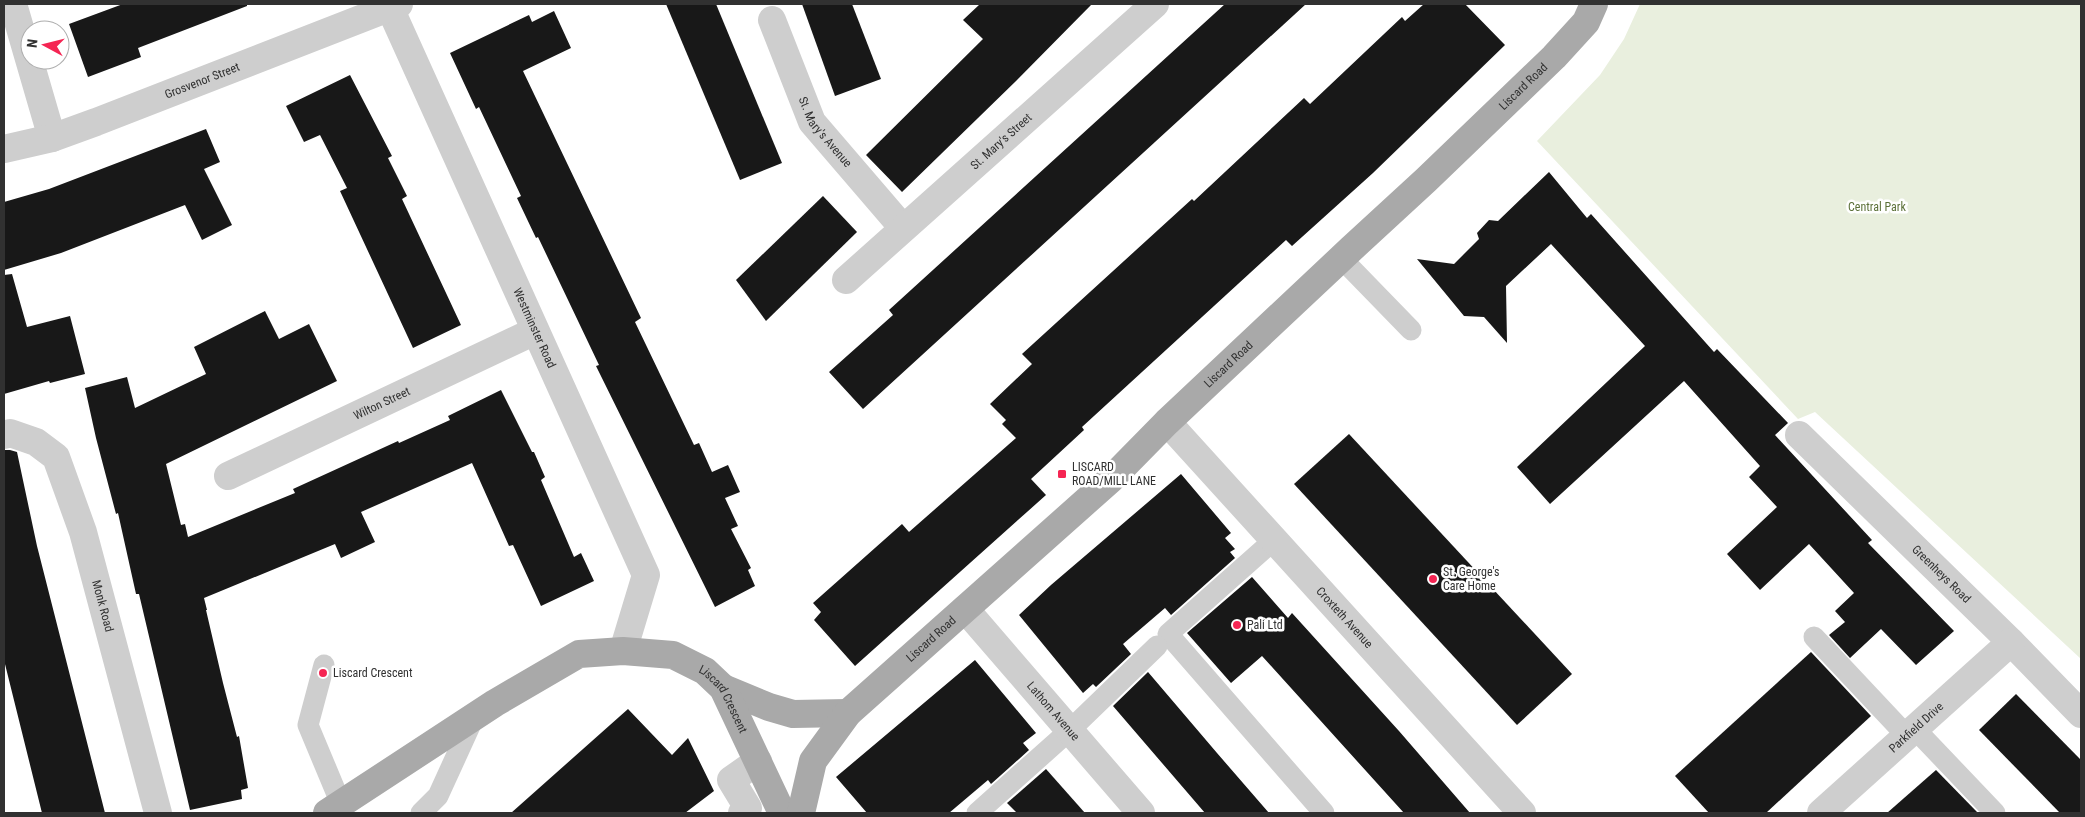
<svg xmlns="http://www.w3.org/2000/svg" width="2085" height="817" font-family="'Roboto Condensed',sans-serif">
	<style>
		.green { fill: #e9efde }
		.building { fill: #181818 }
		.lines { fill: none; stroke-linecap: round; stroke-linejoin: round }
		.service { stroke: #cecece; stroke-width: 21 }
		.pedestrian { stroke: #cecece; stroke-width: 28 }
		.minor { stroke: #cecece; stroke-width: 28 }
		.primary { stroke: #a9a9a9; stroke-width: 28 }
		.poi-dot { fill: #f52553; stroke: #fff; stroke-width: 2 }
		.labels { text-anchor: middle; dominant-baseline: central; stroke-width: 5; stroke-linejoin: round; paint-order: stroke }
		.street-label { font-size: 12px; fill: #313131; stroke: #fff }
		.park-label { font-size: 12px; fill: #5c7139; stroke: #fff }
		.poi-label { font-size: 12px; fill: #313131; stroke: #fff; text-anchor: start }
	</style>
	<rect width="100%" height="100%" fill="#fff"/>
	<path class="green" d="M 1640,4 L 2081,4 L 2081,659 L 1815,412 L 1798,419 L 1537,141 L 1600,75 L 1624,39 Z"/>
	<g class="building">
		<path d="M 123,4 L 247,4 L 247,6 L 138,48 L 141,57 L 88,77 L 69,24 Z"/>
		<path d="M 666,4 L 716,4 L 782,163 L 740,180 Z"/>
		<path d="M 802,4 L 852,4 L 881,79 L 835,96 Z"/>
		<path d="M 980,4 L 1092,4 L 1016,81 L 902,192 L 866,155 L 983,39 L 963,20 Z"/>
		<path d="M 1225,4 L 1306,4 L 863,409 L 829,372 L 893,315 L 889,310 Z"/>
		<path d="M 1424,4 L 1465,4 L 1505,45 L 1373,173 L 1292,246 L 1286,240 L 1082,427 L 1084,430 L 1031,479 L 1046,495 L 855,666 L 814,620 L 821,612 L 813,603 L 902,524 L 909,532 L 1016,438 L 1002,424 L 1006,420 L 990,404 L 1032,364 L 1022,354 L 1192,199 L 1194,201 L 1304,98 L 1310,104 L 1402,17 L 1405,21 Z"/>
		<path d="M 554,11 L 571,48 L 523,71 L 641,318 L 635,322 L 694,445 L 699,443 L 712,472 L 728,465 L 740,492 L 725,498 L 738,526 L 731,529 L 751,568 L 748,570 L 755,586 L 715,607 L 596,366 L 599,365 L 538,237 L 536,238 L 517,198 L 521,196 L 479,107 L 476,109 L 450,53 L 529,15 L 532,22 Z"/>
		<path d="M 350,75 L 392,156 L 388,158 L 407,196 L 402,199 L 461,325 L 413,348 L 340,191 L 347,188 L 320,135 L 304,142 L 286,106 Z"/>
		<path d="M 206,129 L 220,162 L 204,169 L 232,225 L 202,240 L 185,205 L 61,253 L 4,270 L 4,202 L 49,189 Z"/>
		<path d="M 1549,172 L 1587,218 L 1591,214 L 1714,352 L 1717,349 L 1788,423 L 1775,435 L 1872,540 L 1868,543 L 1954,631 L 1916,665 L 1881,629 L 1850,658 L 1829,635 L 1845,622 L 1835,611 L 1854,593 L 1809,544 L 1760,590 L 1727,554 L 1777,507 L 1749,477 L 1760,466 L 1684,381 L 1550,504 L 1517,467 L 1645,346 L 1551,244 L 1506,286 L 1507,343 L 1484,317 L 1464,316 L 1417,259 L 1454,264 L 1479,239 L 1477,233 L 1489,220 L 1498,221 Z"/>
		<path d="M 823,196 L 857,232 L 766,321 L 736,280 Z"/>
		<path d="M 12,274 L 27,327 L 70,316 L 85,374 L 50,383 L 49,381 L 4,394 L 4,275 Z"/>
		<path d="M 265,311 L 279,339 L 309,324 L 337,381 L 166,464 L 181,525 L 185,524 L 188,537 L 295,493 L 293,489 L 398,441 L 399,443 L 450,420 L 448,416 L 501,390 L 532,452 L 534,452 L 545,477 L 541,480 L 574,557 L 581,553 L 594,581 L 541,606 L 513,545 L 509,546 L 472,463 L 361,512 L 375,542 L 341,558 L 335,544 L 204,598 L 207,610 L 206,610 L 223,683 L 237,737 L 239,736 L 248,788 L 241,790 L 242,799 L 190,810 L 139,594 L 136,594 L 118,513 L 116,514 L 96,438 L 85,388 L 127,377 L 135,408 L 206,374 L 194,347 Z"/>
		<path d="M 1349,434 L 1572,674 L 1517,725 L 1294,484 Z"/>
		<path d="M 4,450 L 10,450 L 17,452 L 37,546 L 105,813 L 42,813 L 4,660 Z"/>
		<path d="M 1181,474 L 1231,533 L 1225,538 L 1235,549 L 1230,552 L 1235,558 L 1171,615 L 1165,608 L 1123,644 L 1131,654 L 1096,687 L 1093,684 L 1083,693 L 1019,615 L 1051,585 Z"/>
		<path d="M 1252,577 L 1288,618 L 1292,613 L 1399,731 L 1470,813 L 1404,813 L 1262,656 L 1231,683 L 1187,633 Z"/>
		<path d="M 1811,652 L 1871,716 L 1766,813 L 1709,813 L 1675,776 Z"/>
		<path d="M 975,660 L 1036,733 L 1023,743 L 1029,750 L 991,784 L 988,780 L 949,813 L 867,813 L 836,777 Z"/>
		<path d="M 1148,672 L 1217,753 L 1269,813 L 1205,813 L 1113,706 Z"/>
		<path d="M 2016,694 L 2081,760 L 2081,813 L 2060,813 L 1979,730 Z"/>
		<path d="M 628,709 L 672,755 L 688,738 L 714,791 L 685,813 L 511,813 Z"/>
		<path d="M 1046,769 L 1085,813 L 1017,813 L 1007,803 Z"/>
		<path d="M 1936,770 L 1978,813 L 1887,813 Z"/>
	</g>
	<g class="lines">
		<g class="service">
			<path d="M 1341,258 L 1411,330"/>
			<path d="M 1274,540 L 1168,634 L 1324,813"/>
			<path d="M 1814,637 L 1907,736"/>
			<path d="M 324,665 L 308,725 L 341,804"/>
			<path d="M 1915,729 L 1995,813"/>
			<path d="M 421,813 L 438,796 L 475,715"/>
			<path d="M 977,813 L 1070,730 L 1157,646"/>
		</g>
		<path class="pedestrian" d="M 742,813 L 748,808 L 731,780 L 758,761"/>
		<g class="minor">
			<path d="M 13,4 L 52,138"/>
			<path id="s1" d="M 390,8 L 646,575 L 623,651"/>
			<path id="s2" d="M 772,20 L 812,122 L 903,228"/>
			<path id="s3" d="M 4,149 L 52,138 L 96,122 L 399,4"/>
			<path id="s4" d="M 846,280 L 1155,4"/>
			<path id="s5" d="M 1167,422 L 1522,813"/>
			<path id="s6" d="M 4,435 L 10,433 L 36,442 L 56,457 L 83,532 L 158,813"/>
			<path id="s7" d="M 1799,435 L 2011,642 L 2081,714"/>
			<path id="s8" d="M 228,476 L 535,331"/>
			<path id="s9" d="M 965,609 L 1141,813"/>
			<path id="s10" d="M 1821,813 L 2011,642"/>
		</g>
		<g class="primary">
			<path d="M 723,688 L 769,707 L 793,714 L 848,713"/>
			<path id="s11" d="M 327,813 L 495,703 L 579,654 L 623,651 L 673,655 L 705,671 L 723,688 L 782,813"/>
			<path id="s12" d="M 801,813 L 813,761 L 848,713 L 1111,479 L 1167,422 L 1351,249 L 1426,180 L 1554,57 L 1586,22 L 1594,4"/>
		</g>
	</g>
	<g class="poi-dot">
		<rect x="1057" y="469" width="10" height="10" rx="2.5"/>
		<circle cx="1433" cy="579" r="5"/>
		<circle cx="1237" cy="625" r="5"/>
		<circle cx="323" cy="673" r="5"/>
	</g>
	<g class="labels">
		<g class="street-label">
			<text stroke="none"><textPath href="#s3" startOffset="210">Grosvenor Street</textPath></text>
			<text stroke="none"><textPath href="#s12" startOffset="1034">Liscard Road</textPath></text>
			<text stroke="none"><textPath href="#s2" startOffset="125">St. Mary's Avenue</textPath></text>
			<text stroke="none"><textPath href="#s4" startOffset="208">St. Mary's Street</textPath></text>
			<text stroke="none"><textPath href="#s1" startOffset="351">Westminster Road</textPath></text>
			<text stroke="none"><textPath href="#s12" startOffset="629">Liscard Road</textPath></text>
			<text stroke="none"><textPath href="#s8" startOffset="170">Wilton Street</textPath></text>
			<text stroke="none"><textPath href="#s7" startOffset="199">Greenheys Road</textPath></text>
			<text stroke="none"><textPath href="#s6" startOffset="215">Monk Road</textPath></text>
			<text stroke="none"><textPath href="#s5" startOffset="264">Croxteth Avenue</textPath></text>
			<text stroke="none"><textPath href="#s12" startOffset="224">Liscard Road</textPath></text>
			<text stroke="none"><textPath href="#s11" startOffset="462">Liscard Crescent</textPath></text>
			<text stroke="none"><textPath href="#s9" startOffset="135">Lathom Avenue</textPath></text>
			<text stroke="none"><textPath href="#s10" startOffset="128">Parkfield Drive</textPath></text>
		</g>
		<g class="park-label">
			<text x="1877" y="207">Central Park</text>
		</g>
		<g class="poi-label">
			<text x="1072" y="467">LISCARD<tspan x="1072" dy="14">ROAD/MILL LANE</tspan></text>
			<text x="1443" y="572">St. George's<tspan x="1443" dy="14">Care Home</tspan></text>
			<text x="1247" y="625">Pali Ltd</text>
			<text x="333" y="673">Liscard Crescent</text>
		</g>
	</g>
	<rect width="2085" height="817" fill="none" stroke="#313131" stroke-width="10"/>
	<g transform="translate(45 45) rotate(277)"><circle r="24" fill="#ffffff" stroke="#adadad"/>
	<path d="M0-4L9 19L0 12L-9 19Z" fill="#f52553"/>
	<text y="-8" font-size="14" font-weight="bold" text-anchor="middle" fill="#313131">N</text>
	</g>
</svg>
